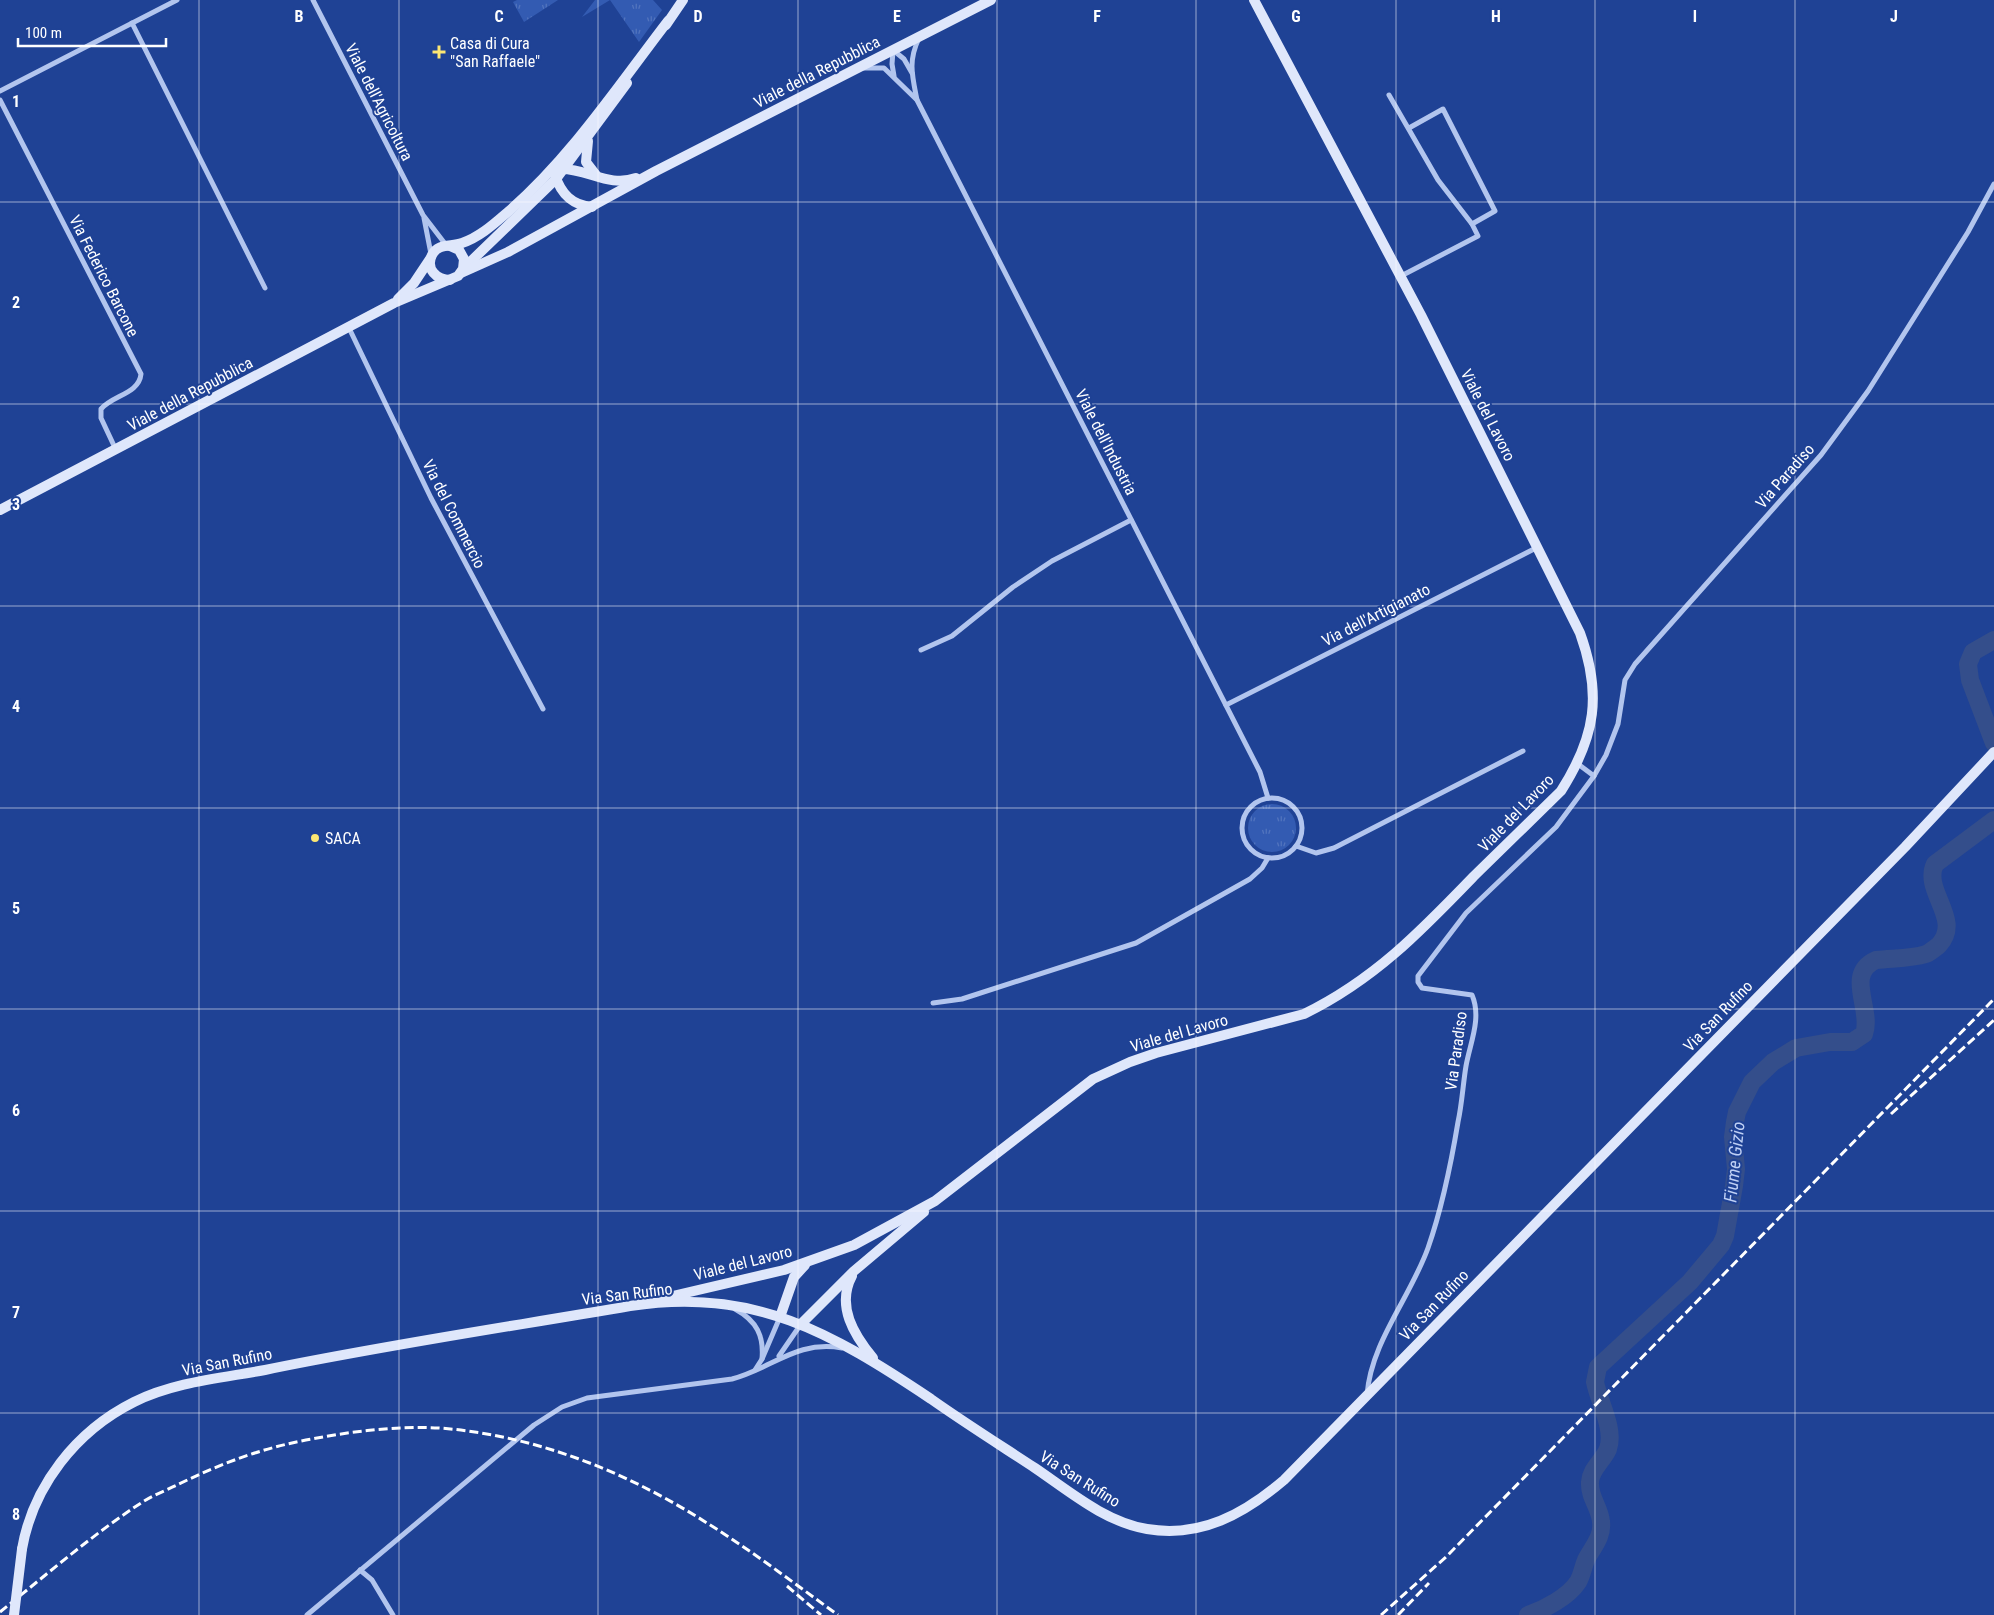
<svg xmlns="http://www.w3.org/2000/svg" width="1994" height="1615" font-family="'Roboto Condensed',sans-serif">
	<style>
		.grass { fill: url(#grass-tufts) }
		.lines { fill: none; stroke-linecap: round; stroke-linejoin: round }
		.river { stroke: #344e8b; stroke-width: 18 }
		.street { stroke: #b2c5ee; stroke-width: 5 }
		.secondary { stroke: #dfe7fb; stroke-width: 10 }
		.rail { stroke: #fff; stroke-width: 3; stroke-dasharray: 9 4; stroke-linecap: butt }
		.secondary-bridge { stroke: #dfe7fb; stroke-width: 10 }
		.grid { fill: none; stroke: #fff; stroke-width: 1; stroke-opacity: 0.55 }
		.poi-dot { fill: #fce773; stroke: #1f4295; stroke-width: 2 }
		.labels { text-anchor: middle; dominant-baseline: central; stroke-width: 4; stroke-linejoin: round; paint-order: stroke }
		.poi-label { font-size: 16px; fill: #fff; stroke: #1f4295; text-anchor: start }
		.street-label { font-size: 16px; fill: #fff; stroke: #1f4295 }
		.water-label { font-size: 18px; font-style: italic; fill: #bfd0f5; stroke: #1f4295 }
		.grid-label { font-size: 16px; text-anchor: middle; font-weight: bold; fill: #fff; stroke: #1f4295; stroke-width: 4; stroke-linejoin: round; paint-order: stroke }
	</style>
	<defs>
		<pattern id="grass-tufts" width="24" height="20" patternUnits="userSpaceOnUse" patternTransform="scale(1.25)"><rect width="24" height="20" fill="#335bb2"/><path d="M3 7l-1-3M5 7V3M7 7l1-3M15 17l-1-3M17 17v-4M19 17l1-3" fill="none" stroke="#5274be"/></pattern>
	</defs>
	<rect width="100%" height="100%" fill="#1f4295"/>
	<g class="grass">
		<path d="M 517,0 L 558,0 L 524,22 L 513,2 Z"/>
		<path d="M 595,0 L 653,0 L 662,10 L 639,42 L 610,0 L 582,17 Z"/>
		<circle cx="1272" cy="828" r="24"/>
	</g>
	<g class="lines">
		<g class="river">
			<path d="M 1994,640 L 1973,652 L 1968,664 L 1970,680 L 1994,743"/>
			<path d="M 1528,1615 C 1545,1609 1568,1597 1578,1582 C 1582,1575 1583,1567 1586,1560 C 1592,1548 1603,1537 1601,1522 C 1600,1507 1589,1498 1590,1482 C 1591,1468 1603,1461 1608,1449 C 1615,1429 1599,1402 1595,1382 L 1598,1367 L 1690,1282 L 1721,1245 L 1725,1236 L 1734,1186 L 1736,1169 L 1733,1137 L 1735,1122 L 1737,1112 L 1752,1082 L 1773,1062 L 1796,1048 L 1830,1042 L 1852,1042 L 1864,1034 C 1873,1010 1844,974 1876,960 C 1892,958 1910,959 1926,954 C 1931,952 1935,948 1939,945 C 1963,919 1922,891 1935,864 L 1994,820"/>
		</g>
		<g class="street">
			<path d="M 313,0 L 423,215 L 446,245"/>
			<path d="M 132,23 L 265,288"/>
			<path d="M 893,50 L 904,59 L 912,73"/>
			<path d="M 893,51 L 892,64 L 894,76"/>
			<path d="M 864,68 L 884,68 L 917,100 L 1260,772 L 1268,798"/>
			<path d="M 0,91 L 177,0"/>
			<path d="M 1389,95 L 1438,180 L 1472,224"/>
			<path d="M 0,100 L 141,374 C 139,394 113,395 101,409 L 101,418 L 116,450"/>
			<path d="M 917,100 C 912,75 908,61 919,38"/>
			<path d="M 424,218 L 431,254"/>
			<path d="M 1401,276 L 1478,236 L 1472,224 L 1495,211 L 1443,109 L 1409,128"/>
			<path d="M 349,328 L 431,498 L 543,709"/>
			<path d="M 921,650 L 952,636 L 1013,587 L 1052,561 L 1131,520"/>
			<path d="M 1226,705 L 1538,547"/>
			<path d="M 1578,764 L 1594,776"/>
			<circle cx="1272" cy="828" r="30"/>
			<path d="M 1296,846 L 1316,853 L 1334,848 L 1523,751"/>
			<path d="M 933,1003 L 962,999 L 1136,943 L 1250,879 L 1262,868 L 1268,858"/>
			<path d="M 735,1309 C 757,1321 764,1336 762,1359"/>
			<path d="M 779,1356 L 801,1324"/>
			<path d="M 755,1370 L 762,1359 L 780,1317"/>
			<path d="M 1367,1395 C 1371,1342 1410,1298 1428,1248 C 1442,1208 1451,1164 1458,1122 C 1462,1104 1463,1084 1466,1066 C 1470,1043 1482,1018 1472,995 L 1422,988 L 1418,982 L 1418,976 L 1466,913 L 1556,827 L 1594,776 L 1606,755 L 1618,724 L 1625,680 L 1635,664 L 1821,455 L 1868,391 L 1968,232 L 1994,184"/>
			<path d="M 360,1570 L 372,1580 L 393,1615"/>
			<path d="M 307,1615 L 534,1425 L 562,1407 L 587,1398 L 732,1379 C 773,1368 796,1340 842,1348"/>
		</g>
		<g class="secondary">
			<path d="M 666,25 L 683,0"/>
			<path d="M 588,141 L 586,162 L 596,175"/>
			<path d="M 560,169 C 587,168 609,188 636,178"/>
			<path d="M 555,175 C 561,194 572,205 592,207"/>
			<path d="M 464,268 L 556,179 L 627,83"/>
			<path d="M 461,273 L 508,252 L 656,171 L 991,0"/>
			<path d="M 450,280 C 437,280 425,269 432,255 C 438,243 451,247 462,243 C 480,237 495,223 509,211 C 571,157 618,86 668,21"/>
			<path d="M 398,299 L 414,283 L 430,259"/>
			<path d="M 0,510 L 394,303 L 458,276 L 463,269 L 464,259 L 459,250 L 450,246"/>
			<path d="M 852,1276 C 836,1306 854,1335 873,1358"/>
			<path d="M 664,1298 L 784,1270 L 854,1245 L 935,1201 L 1093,1079 L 1130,1062 L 1156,1053 L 1304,1014 C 1374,980 1421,931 1474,876 C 1503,848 1532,819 1561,791 C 1596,736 1602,694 1580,633 L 1421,315 L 1254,0"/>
			<path d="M 780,1317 L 794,1277 L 805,1265"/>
			<path d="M 801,1324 L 854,1271 L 924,1212"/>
			<path d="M 22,1549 C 33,1486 76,1431 134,1402 C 174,1382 222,1378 265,1370 C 386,1345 508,1327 630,1306 C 754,1287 832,1333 931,1399 C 965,1423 1000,1445 1035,1468 C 1069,1491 1105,1522 1147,1529 C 1201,1538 1244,1514 1284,1480 L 1905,847 L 1994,752"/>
		</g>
		<g class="rail">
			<path d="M 1891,1114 L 1994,1020"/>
			<path d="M 787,1586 L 821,1615"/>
			<path d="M 0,1612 C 46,1575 92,1535 141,1503 C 153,1495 167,1490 179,1484 C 222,1463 265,1447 312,1439 C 353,1431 398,1426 439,1428 C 535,1435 627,1472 707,1523 C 752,1551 795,1584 838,1615"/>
			<path d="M 1381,1615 L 1447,1556 L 1994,999"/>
			<path d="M 1398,1615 L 1429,1583"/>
		</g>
		<path class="secondary-bridge" d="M 14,1615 L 22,1549"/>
	</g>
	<path class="grid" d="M 199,0 L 199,1615M 399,0 L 399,1615M 598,0 L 598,1615M 798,0 L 798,1615M 997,0 L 997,1615M 1196,0 L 1196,1615M 1396,0 L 1396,1615M 1595,0 L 1595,1615M 1795,0 L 1795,1615M 0,202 L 1994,202M 0,404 L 1994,404M 0,606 L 1994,606M 0,808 L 1994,808M 0,1009 L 1994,1009M 0,1211 L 1994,1211M 0,1413 L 1994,1413"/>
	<g class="poi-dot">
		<path d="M436.5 44.5h5v5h5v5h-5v5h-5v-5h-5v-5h5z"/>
		<circle cx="315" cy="838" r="5"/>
	</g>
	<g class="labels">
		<g class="poi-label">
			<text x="450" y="43">Casa di Cura<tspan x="450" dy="18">"San Raffaele"</tspan></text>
			<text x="325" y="838">SACA</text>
		</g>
		<g class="street-label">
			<text transform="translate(817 72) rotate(-27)">Viale della Repubblica</text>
			<text transform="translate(379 102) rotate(63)">Viale dell'Agricoltura</text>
			<text transform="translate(104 276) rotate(63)">Via Federico Barcone</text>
			<text transform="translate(190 394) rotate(-28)">Viale della Repubblica</text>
			<text transform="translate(1488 415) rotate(63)">Viale del Lavoro</text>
			<text transform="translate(1106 442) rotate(63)">Viale dell'Industria</text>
			<text transform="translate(1785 476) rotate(-49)">Via Paradiso</text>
			<text transform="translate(454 514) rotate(63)">Via del Commercio</text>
			<text transform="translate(1376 615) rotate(-27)">Via dell'Artigianato</text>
			<text transform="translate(1516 813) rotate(-46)">Viale del Lavoro</text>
			<text transform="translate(1718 1016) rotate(-46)">Via San Rufino</text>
			<text transform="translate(1179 1033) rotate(-16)">Viale del Lavoro</text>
			<text transform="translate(1456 1051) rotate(-82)">Via Paradiso</text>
			<text transform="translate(743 1263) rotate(-14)">Viale del Lavoro</text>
			<text transform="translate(627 1294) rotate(-7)">Via San Rufino</text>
			<text transform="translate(1434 1305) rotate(-46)">Via San Rufino</text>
			<text transform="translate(227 1362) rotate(-11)">Via San Rufino</text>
			<text transform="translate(1080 1479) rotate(32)">Via San Rufino</text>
		</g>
		<g class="water-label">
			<text transform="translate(1734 1162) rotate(-84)">Fiume Gizio</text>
		</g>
	</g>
	<g class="grid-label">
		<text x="299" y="22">B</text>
		<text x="499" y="22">C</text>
		<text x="698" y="22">D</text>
		<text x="897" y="22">E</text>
		<text x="1097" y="22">F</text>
		<text x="1296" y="22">G</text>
		<text x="1496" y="22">H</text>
		<text x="1695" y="22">I</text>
		<text x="1894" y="22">J</text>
		<text x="16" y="107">1</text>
		<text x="16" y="308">2</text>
		<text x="16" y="510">3</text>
		<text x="16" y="712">4</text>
		<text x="16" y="914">5</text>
		<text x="16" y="1116">6</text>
		<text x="16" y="1318">7</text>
		<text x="16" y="1520">8</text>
	</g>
	<path d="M18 38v8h148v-8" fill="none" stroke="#ffffff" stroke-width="2.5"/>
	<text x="25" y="38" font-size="15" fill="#ffffff" stroke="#1f4295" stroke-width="4" paint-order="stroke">100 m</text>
</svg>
